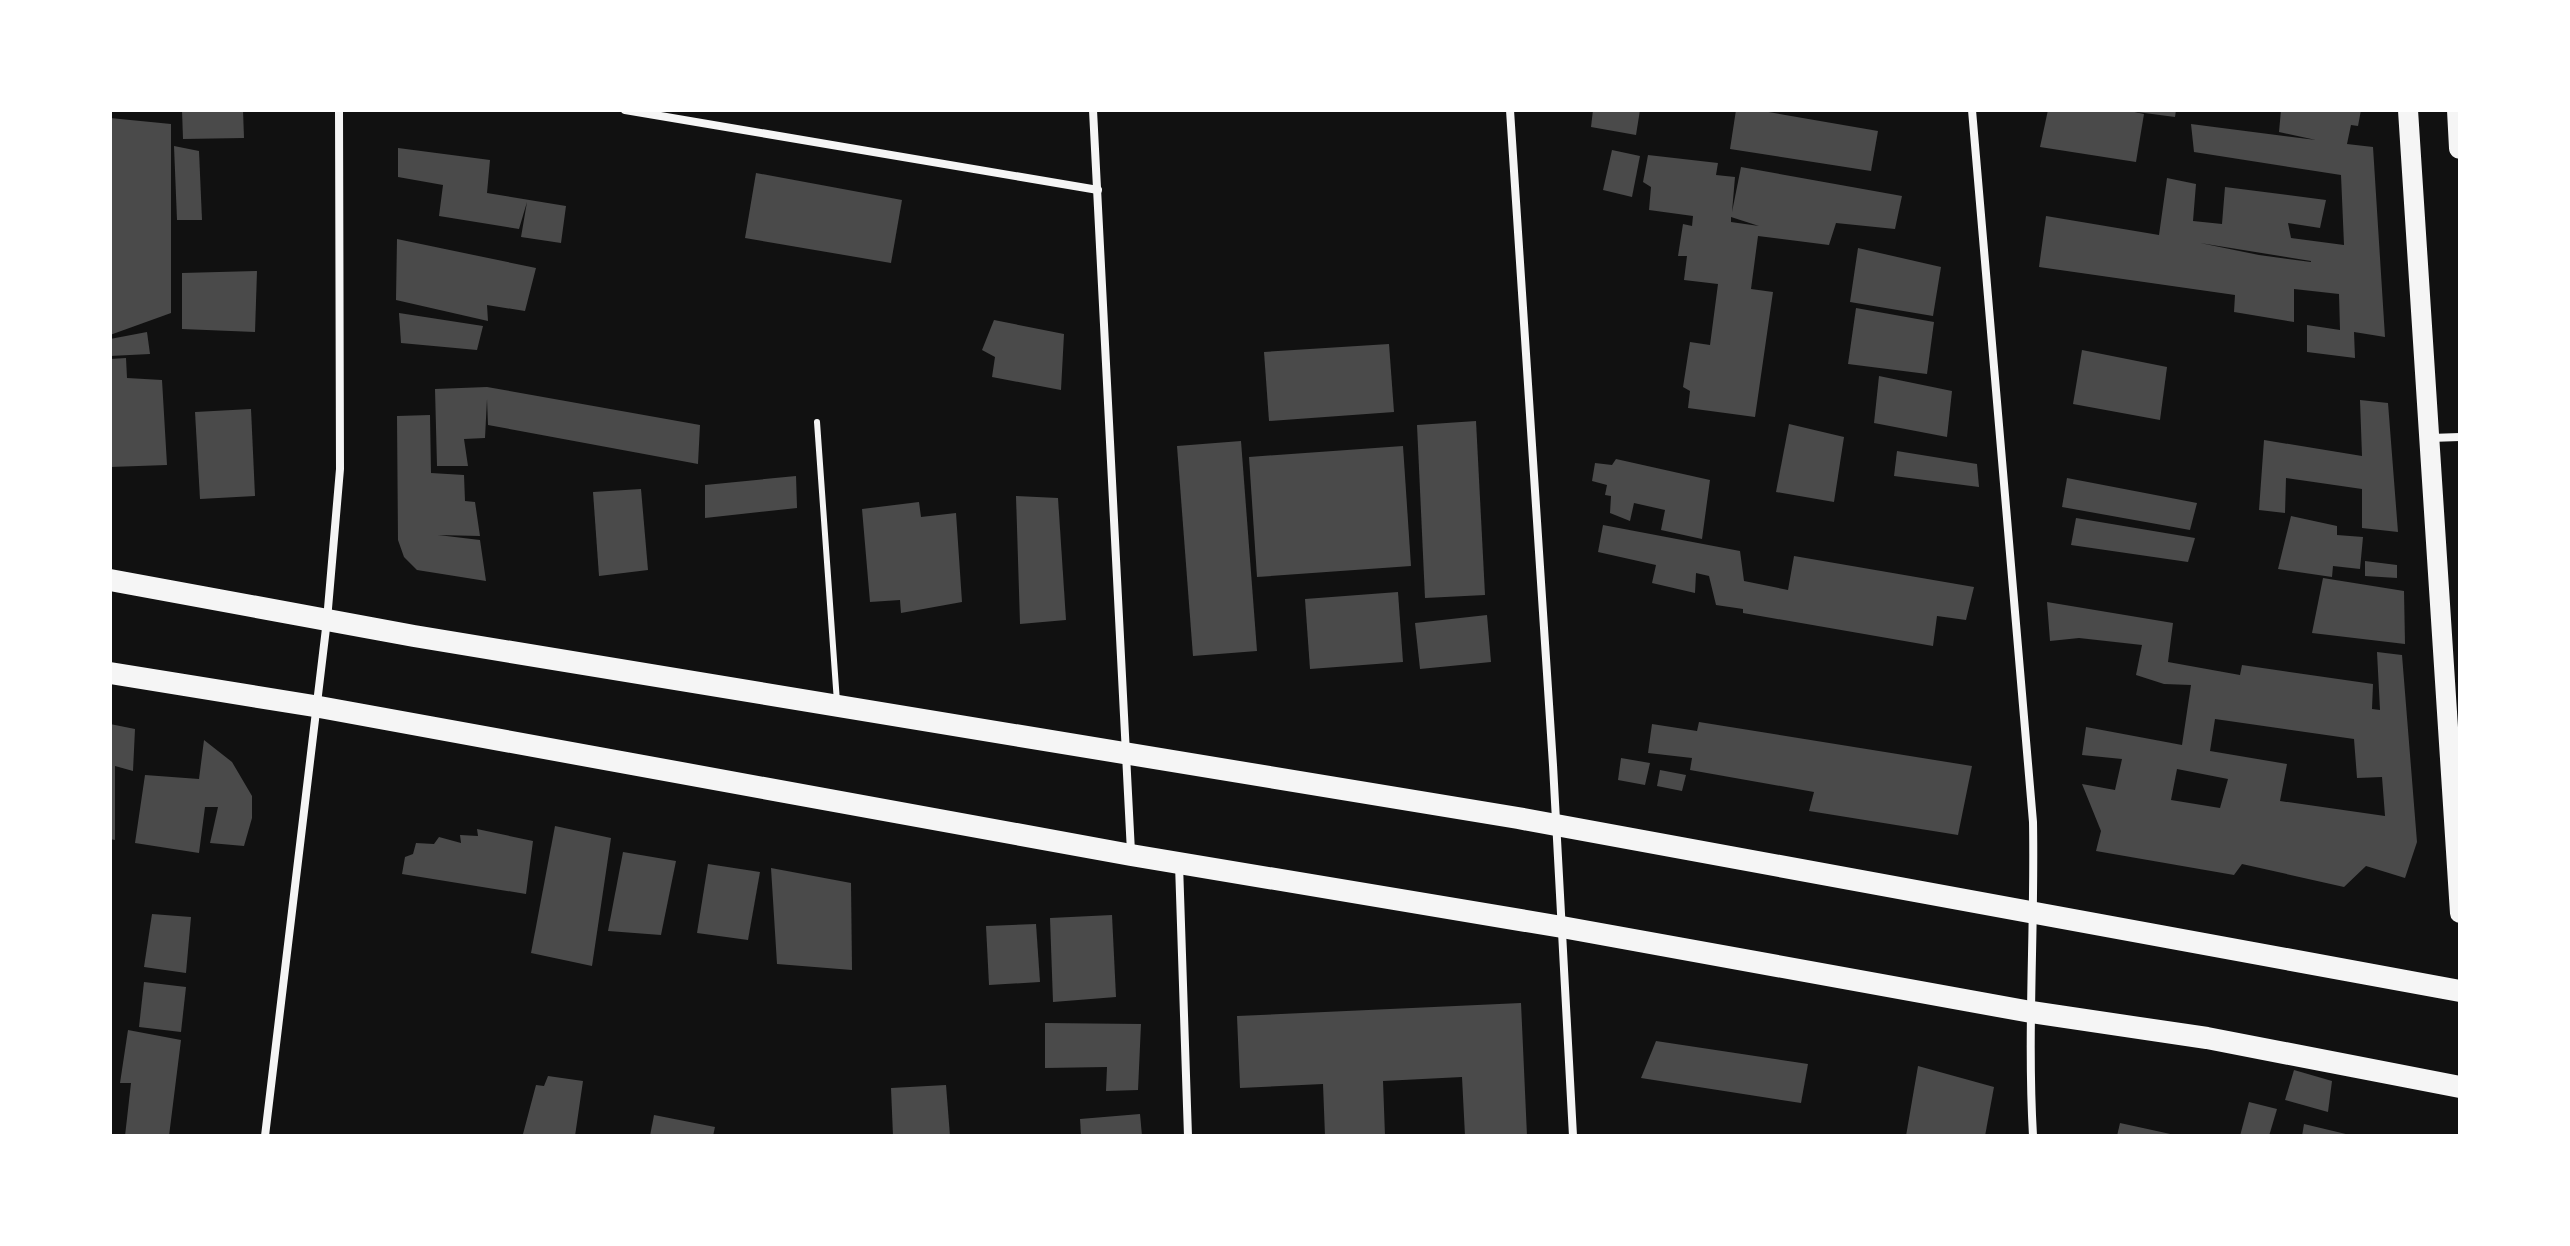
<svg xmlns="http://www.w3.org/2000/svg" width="2570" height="1246" font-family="Manrope,sans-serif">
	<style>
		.building { fill: #4a4a4a; fill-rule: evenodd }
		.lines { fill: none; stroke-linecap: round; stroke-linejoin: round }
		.service { stroke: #f5f5f5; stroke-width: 6 }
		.minor { stroke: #f5f5f5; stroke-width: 8 }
		.primary { stroke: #f5f5f5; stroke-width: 20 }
		.trunk { stroke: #f5f5f5; stroke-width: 22 }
	</style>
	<rect width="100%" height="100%" fill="#111"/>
	<g class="building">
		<path d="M 182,110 L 243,110 L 244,138 L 183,139 Z"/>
		<path d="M 1593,110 L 1640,110 L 1636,135 L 1591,127 Z"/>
		<path d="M 1736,110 L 1757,110 L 1878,131 L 1871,171 L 1730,149 Z"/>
		<path d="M 2048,110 L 2125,110 L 2144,114 L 2136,162 L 2040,147 Z"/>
		<path d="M 2137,110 L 2176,110 L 2175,117 L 2137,112 Z"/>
		<path d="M 2281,110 L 2361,110 L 2358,126 L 2351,125 L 2347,144 L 2373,147 L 2385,337 L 2354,332 L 2355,358 L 2307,352 L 2307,325 L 2340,330 L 2339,294 L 2294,289 L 2294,322 L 2234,312 L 2235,295 L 2039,267 L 2046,216 L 2159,235 L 2167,178 L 2196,184 L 2193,221 L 2222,224 L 2225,187 L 2326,200 L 2320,228 L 2288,223 L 2291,238 L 2344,245 L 2341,175 L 2194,152 L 2191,124 L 2316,140 L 2279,132 ZM 2200,243 L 2311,261 L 2311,262 L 2259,255 Z"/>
		<path d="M 110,118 L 171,124 L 171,313 L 110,335 Z"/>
		<path d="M 174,146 L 199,151 L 202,220 L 177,220 Z"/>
		<path d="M 398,148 L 490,160 L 487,193 L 566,206 L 561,243 L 521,237 L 527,202 L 519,229 L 439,216 L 443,185 L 398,177 Z"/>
		<path d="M 1612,150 L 1640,156 L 1632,197 L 1603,190 Z"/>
		<path d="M 1648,155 L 1718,163 L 1716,175 L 1735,177 L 1732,212 L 1741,167 L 1902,196 L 1895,229 L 1836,223 L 1829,245 L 1758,236 L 1751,289 L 1773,292 L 1755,417 L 1688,408 L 1690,391 L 1683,387 L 1690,342 L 1710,345 L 1718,284 L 1684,280 L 1687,256 L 1678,256 L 1683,224 L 1692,226 L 1693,216 L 1649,210 L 1651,187 L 1643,182 ZM 1731,217 L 1759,226 L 1731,222 Z"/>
		<path d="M 756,173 L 902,200 L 891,263 L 745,238 Z"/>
		<path d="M 397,239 L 536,268 L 525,311 L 487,305 L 488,321 L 396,300 Z"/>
		<path d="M 1858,248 L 1941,267 L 1933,316 L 1850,302 Z"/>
		<path d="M 257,271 L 255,332 L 182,329 L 182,273 Z"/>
		<path d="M 1856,308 L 1934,322 L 1927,374 L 1848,364 Z"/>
		<path d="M 399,313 L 483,326 L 477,350 L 401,343 Z"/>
		<path d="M 994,320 L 1064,334 L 1061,390 L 992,377 L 995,357 L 982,350 Z"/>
		<path d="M 147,332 L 150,354 L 110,356 L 110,339 Z"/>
		<path d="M 1389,344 L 1394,412 L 1269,421 L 1264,352 Z"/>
		<path d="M 2082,350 L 2167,367 L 2160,420 L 2073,404 Z"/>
		<path d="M 126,358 L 127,378 L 162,380 L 167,465 L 110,467 L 110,359 Z"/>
		<path d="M 1879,376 L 1952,391 L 1947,437 L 1874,423 Z"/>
		<path d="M 487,387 L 700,425 L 698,464 L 488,425 L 487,399 L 485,438 L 464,439 L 468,466 L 437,466 L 435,389 Z"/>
		<path d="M 2360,400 L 2388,403 L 2398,532 L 2362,528 L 2362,489 L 2286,478 L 2285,513 L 2259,510 L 2264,440 L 2362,456 Z"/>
		<path d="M 251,409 L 255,496 L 200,499 L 195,412 Z"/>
		<path d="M 430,415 L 431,473 L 464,475 L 465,501 L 475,502 L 480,536 L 438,535 L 480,540 L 486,581 L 417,570 L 404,557 L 398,540 L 397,416 Z"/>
		<path d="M 1476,421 L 1485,595 L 1425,598 L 1417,425 Z"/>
		<path d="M 1789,424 L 1844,437 L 1834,502 L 1776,492 Z"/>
		<path d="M 1241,441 L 1257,651 L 1193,656 L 1177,446 Z"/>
		<path d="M 1403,446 L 1411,566 L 1257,577 L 1249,457 Z"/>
		<path d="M 1897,451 L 1977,464 L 1979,487 L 1894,476 Z"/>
		<path d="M 1616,459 L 1710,480 L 1702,539 L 1661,530 L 1665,510 L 1634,503 L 1630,521 L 1610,513 L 1611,496 L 1605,495 L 1607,485 L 1592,481 L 1595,463 L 1612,465 Z"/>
		<path d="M 796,476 L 797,508 L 705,518 L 705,485 Z"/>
		<path d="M 2067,478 L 2197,503 L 2190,530 L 2062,507 Z"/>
		<path d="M 641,489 L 648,570 L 599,576 L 593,492 Z"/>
		<path d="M 1016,496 L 1058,498 L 1066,620 L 1020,624 Z"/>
		<path d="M 919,502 L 921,517 L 956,513 L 962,602 L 901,613 L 900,600 L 870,602 L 862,509 Z"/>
		<path d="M 2291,516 L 2337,526 L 2337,535 L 2363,537 L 2360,569 L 2333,566 L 2332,577 L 2278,569 Z"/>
		<path d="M 2076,518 L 2195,538 L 2188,562 L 2071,545 Z"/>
		<path d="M 1603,525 L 1740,551 L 1744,581 L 1788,590 L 1794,556 L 1974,587 L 1966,620 L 1937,616 L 1933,646 L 1743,613 L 1743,609 L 1716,605 L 1709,576 L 1696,573 L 1695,593 L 1652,583 L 1656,565 L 1598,552 Z"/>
		<path d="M 2365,561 L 2397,565 L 2397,578 L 2365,576 Z"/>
		<path d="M 2323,578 L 2404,591 L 2405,644 L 2312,633 Z"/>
		<path d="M 1398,592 L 1403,662 L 1310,669 L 1305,599 Z"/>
		<path d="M 2047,602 L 2173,623 L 2168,662 L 2240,675 L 2242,665 L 2373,684 L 2372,709 L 2380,710 L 2377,652 L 2402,655 L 2417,842 L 2405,878 L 2366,866 L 2344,887 L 2242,864 L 2234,875 L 2096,851 L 2101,831 L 2082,784 L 2115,790 L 2122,759 L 2082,755 L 2086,727 L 2182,745 L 2191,685 L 2164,684 L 2136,675 L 2142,645 L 2079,638 L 2050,641 ZM 2215,719 L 2354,739 L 2357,778 L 2382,777 L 2385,816 L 2280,801 L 2287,764 L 2210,751 ZM 2177,769 L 2228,779 L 2220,808 L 2171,800 Z"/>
		<path d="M 1487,615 L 1491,662 L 1420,669 L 1415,623 Z"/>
		<path d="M 1699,722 L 1972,766 L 1958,835 L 1809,811 L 1814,792 L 1690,770 L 1692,758 L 1648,753 L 1652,724 L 1697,731 Z"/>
		<path d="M 110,724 L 135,729 L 133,771 L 115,766 L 115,840 L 110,839 Z"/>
		<path d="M 204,740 L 232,762 L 252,796 L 252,818 L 244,846 L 210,843 L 218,807 L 205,807 L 199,853 L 135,843 L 145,775 L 199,779 Z"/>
		<path d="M 1621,758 L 1650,763 L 1645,785 L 1618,780 Z"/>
		<path d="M 1660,770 L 1686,775 L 1682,791 L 1657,786 Z"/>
		<path d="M 555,826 L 611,838 L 592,966 L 531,953 Z"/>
		<path d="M 477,829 L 533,841 L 526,894 L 402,874 L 405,857 L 413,854 L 416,843 L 434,844 L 439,837 L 461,843 L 460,835 L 478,836 Z"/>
		<path d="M 623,852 L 676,861 L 661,935 L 608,931 Z"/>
		<path d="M 708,864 L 760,872 L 748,940 L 697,933 Z"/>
		<path d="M 771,868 L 851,883 L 852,970 L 777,964 Z"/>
		<path d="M 152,914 L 191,917 L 186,973 L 144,967 Z"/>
		<path d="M 1112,915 L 1116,997 L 1053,1002 L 1050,918 Z"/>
		<path d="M 1036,924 L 1040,982 L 989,985 L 986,926 Z"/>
		<path d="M 144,982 L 186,987 L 181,1032 L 139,1027 Z"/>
		<path d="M 1521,1003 L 1527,1136 L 1465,1136 L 1462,1077 L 1383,1081 L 1385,1136 L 1325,1136 L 1323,1084 L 1240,1088 L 1237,1016 Z"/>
		<path d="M 1045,1023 L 1141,1024 L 1138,1090 L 1106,1091 L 1107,1067 L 1045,1068 Z"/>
		<path d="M 128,1030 L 181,1040 L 169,1136 L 125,1136 L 131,1083 L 120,1083 Z"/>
		<path d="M 1656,1041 L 1808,1064 L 1801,1103 L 1641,1078 Z"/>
		<path d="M 1918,1066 L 1994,1087 L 1985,1136 L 1906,1136 Z"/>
		<path d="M 2294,1070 L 2332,1081 L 2328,1112 L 2285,1100 Z"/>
		<path d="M 548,1076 L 583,1081 L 575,1136 L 523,1134 L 536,1085 L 544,1086 Z"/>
		<path d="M 946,1085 L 950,1136 L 893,1136 L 891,1088 Z"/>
		<path d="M 2249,1102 L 2277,1109 L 2269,1136 L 2240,1136 Z"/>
		<path d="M 1140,1114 L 1142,1136 L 1081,1136 L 1080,1119 Z"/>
		<path d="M 654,1115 L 715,1127 L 713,1136 L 650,1136 Z"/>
		<path d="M 2120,1123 L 2175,1135 L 2175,1136 L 2117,1136 Z"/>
		<path d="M 2304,1124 L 2350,1135 L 2350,1136 L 2302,1136 Z"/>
	</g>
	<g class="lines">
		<path class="service" d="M 817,422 L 837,702"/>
		<g class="minor">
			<path d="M 625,110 L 1098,190"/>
			<path d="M 1093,110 L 1131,852"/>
			<path d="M 1510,110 L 1553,765 L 1573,1136"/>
			<path d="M 1972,110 L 2033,822 C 2035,927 2027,1032 2033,1136"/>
			<path d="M 2430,438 L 2460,437"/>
			<path d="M 1179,864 L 1188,1136"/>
			<path d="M 265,1136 L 327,620 L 340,469 L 339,110"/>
		</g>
		<path class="primary" d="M 2408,110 L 2460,913"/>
		<g class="trunk">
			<path d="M 2458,110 L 2460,148"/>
			<path d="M 110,580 L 414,636 L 1518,818 L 2460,991"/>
			<path d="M 110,673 L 314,706 L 1131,855 L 1562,927 L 2031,1012 L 2207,1038 L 2460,1087"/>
		</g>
	</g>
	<rect width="2570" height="1246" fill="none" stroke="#ffffff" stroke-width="224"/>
</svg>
